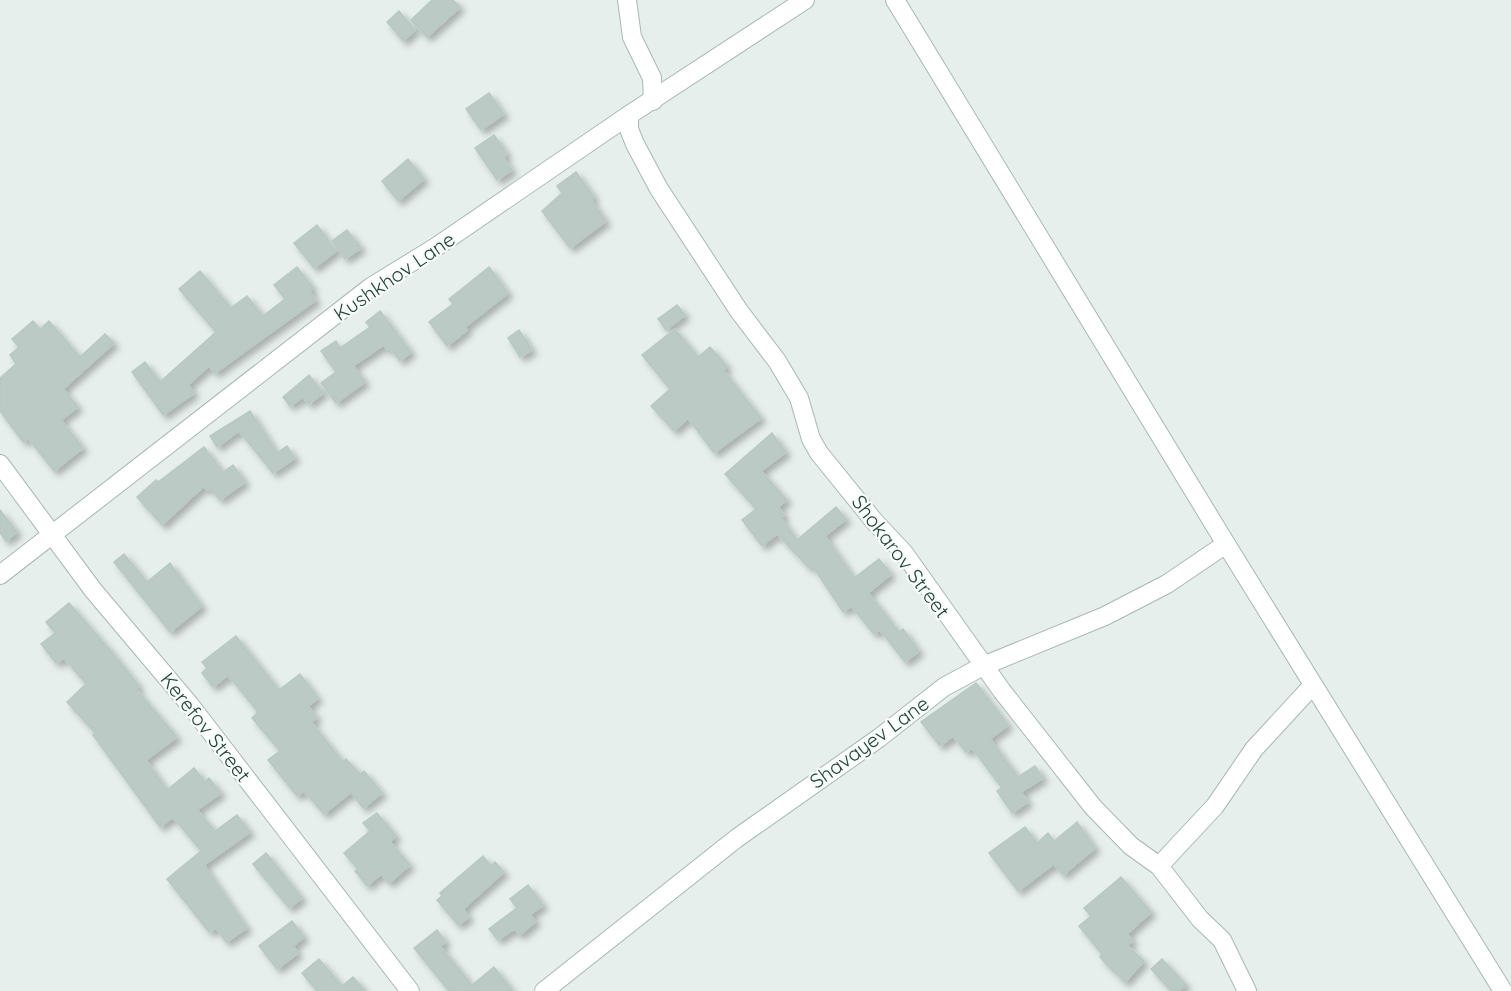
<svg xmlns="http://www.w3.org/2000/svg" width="1511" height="991" font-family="Quicksand,sans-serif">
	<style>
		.building { fill: #bbcac4; stroke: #b8c9c2; stroke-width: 1.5; filter: url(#shadow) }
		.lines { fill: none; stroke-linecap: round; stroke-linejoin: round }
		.minor-casing { stroke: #a8b8b2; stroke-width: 20 }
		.minor { stroke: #fff; stroke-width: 18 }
		.labels { text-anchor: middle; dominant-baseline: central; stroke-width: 4.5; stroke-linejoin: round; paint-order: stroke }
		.street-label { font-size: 20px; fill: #24423a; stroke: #f7fbf9 }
	</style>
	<defs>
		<filter id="shadow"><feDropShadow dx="4.5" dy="4.5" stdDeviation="3" flood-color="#0004"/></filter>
	</defs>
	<rect width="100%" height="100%" fill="#e6efeb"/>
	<g class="building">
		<path d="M 432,0 L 453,0 L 460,7 L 427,37 L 411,20 Z"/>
		<path d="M 399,11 L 415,30 L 403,41 L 387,22 Z"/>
		<path d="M 489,93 L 504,114 L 481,130 L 466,109 Z"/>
		<path d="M 494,135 L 507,154 L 503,157 L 512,170 L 497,180 L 475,148 Z"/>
		<path d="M 408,159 L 424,179 L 398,201 L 382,181 Z"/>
		<path d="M 576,172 L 594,197 L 591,200 L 606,221 L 570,248 L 542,211 L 562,193 L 557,186 Z"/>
		<path d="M 317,225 L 336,251 L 314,268 L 294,243 Z"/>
		<path d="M 347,230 L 361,248 L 345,259 L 332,241 Z"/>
		<path d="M 297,267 L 313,288 L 309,291 L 316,300 L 215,373 L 209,366 L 188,385 L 194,393 L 163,415 L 132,372 L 145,362 L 160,382 L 216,332 L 179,289 L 200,271 L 231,308 L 247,296 L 263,316 L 285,299 L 274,285 Z"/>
		<path d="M 489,267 L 508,293 L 465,327 L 467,330 L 447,346 L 429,322 L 453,304 L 449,299 Z"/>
		<path d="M 677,305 L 685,315 L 666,330 L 658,319 Z"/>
		<path d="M 380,311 L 411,352 L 400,361 L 390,348 L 387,350 L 384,345 L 353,366 L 365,382 L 336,403 L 321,383 L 336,372 L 321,351 L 336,341 L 340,348 L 370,327 L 366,322 Z"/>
		<path d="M 33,321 L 40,329 L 49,321 L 80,357 L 105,334 L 114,343 L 63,389 L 78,407 L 61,420 L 83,448 L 54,471 L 28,438 L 23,442 L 0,411 L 0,378 L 16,364 L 10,355 L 19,347 L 12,339 Z"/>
		<path d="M 675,329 L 698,357 L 710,347 L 727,366 L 723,370 L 761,418 L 714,453 L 688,418 L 674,431 L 651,406 L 670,389 L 642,355 Z"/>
		<path d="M 519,330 L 532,350 L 520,357 L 508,338 Z"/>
		<path d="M 309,375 L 323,393 L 309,404 L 303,397 L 290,406 L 283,397 Z"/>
		<path d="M 250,411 L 277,453 L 287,446 L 295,458 L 273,473 L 239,431 L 217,447 L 210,436 Z"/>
		<path d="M 772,433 L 786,452 L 761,471 L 787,500 L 778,507 L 784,515 L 781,518 L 797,540 L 836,507 L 846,519 L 825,536 L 854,578 L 879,559 L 891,574 L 868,593 L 899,632 L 903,629 L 919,651 L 905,662 L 880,630 L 874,634 L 851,606 L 843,612 L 812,565 L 809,568 L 777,534 L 762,546 L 742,520 L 756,509 L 725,474 Z"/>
		<path d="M 204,447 L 223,472 L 233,465 L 245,482 L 220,500 L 210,488 L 207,490 L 204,486 L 162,525 L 137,497 L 156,480 L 158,482 Z"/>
		<path d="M 0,510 L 17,532 L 6,541 L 0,533 Z"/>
		<path d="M 124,554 L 147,582 L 170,563 L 202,606 L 170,632 L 114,562 Z"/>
		<path d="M 69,603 L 111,651 L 139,686 L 136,689 L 177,737 L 146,760 L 167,790 L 194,768 L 205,782 L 209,778 L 221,793 L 197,810 L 215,831 L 237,815 L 250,832 L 204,865 L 247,928 L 226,942 L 216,928 L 209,932 L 167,879 L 201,851 L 173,817 L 160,827 L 93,735 L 95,733 L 67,702 L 86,684 L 64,658 L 56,663 L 41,644 L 55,633 L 46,622 Z"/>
		<path d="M 236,636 L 279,690 L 300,674 L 318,698 L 308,706 L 317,718 L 311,722 L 343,762 L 346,759 L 360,774 L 364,771 L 382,793 L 363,808 L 351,792 L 324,814 L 304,791 L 297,796 L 268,760 L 280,751 L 252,718 L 258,712 L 228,675 L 213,687 L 202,673 L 207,668 L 202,662 Z"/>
		<path d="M 976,683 L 1008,725 L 990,739 L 1018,777 L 1035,766 L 1043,778 L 1021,792 L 1028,802 L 1012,813 L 997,791 L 1002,788 L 972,748 L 966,752 L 953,736 L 940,746 L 921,722 Z"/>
		<path d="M 377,813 L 396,836 L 390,842 L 410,865 L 389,883 L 381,874 L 367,886 L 355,871 L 358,869 L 344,853 L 370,831 L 363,823 Z"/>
		<path d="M 1077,822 L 1095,848 L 1063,875 L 1054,864 L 1018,891 L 989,853 L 1025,827 L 1037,843 L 1048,833 L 1054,841 Z"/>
		<path d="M 266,853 L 302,898 L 289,908 L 253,864 Z"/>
		<path d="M 483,856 L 491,866 L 495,862 L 504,872 L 463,909 L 469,917 L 458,925 L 437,900 L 442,896 L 440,893 Z"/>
		<path d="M 1121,877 L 1151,912 L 1127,934 L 1133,941 L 1127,945 L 1144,961 L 1125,982 L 1106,964 L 1100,957 L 1102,954 L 1079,926 L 1091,916 L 1084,908 Z"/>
		<path d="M 528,885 L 543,905 L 530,915 L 536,921 L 520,935 L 514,929 L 498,940 L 489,929 L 517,908 L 510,899 Z"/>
		<path d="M 292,921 L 304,937 L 293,946 L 298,953 L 277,969 L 259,946 Z"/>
		<path d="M 437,930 L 446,942 L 440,946 L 472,985 L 494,967 L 513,991 L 449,991 L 414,948 Z"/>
		<path d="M 319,959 L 342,986 L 353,977 L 365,991 L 317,991 L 302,973 Z"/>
		<path d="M 1162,959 L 1186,985 L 1178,991 L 1171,991 L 1151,969 Z"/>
	</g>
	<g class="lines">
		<defs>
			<g id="minor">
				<path d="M 627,0 L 632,37 L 652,78 L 653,101"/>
				<path d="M 895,0 L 1226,544 L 1503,991"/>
				<path d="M 629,115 L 629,129 L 635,144 L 659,189 L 739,311 L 777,361 L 799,398 L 811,439 L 819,453 L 874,521 L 904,553 L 1002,691 L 1093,807 L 1131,846 L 1159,866 L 1200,919 L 1222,940 L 1247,991"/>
				<path d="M 0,464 L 93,590 L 190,705 L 410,991"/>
				<path d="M 0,575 L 371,287 L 436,247 L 629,115 L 805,0"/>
				<path d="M 1159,866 L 1215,806 L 1254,749 L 1313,685"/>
				<path d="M 544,991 L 737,838 L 879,738 L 944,687 L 983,666 L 1105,616 L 1167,584 L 1226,544"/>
			</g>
		</defs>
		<use href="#minor" class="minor-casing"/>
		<use href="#minor" class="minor"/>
	</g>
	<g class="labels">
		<g class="street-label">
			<text transform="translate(394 276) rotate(-34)">Kushkhov Lane</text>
			<text transform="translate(901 556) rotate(53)">Shokarov Street</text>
			<text transform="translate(206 727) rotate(52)">Kerefov Street</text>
			<text transform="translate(869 742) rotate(-36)">Shavayev Lane</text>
		</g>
	</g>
</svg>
